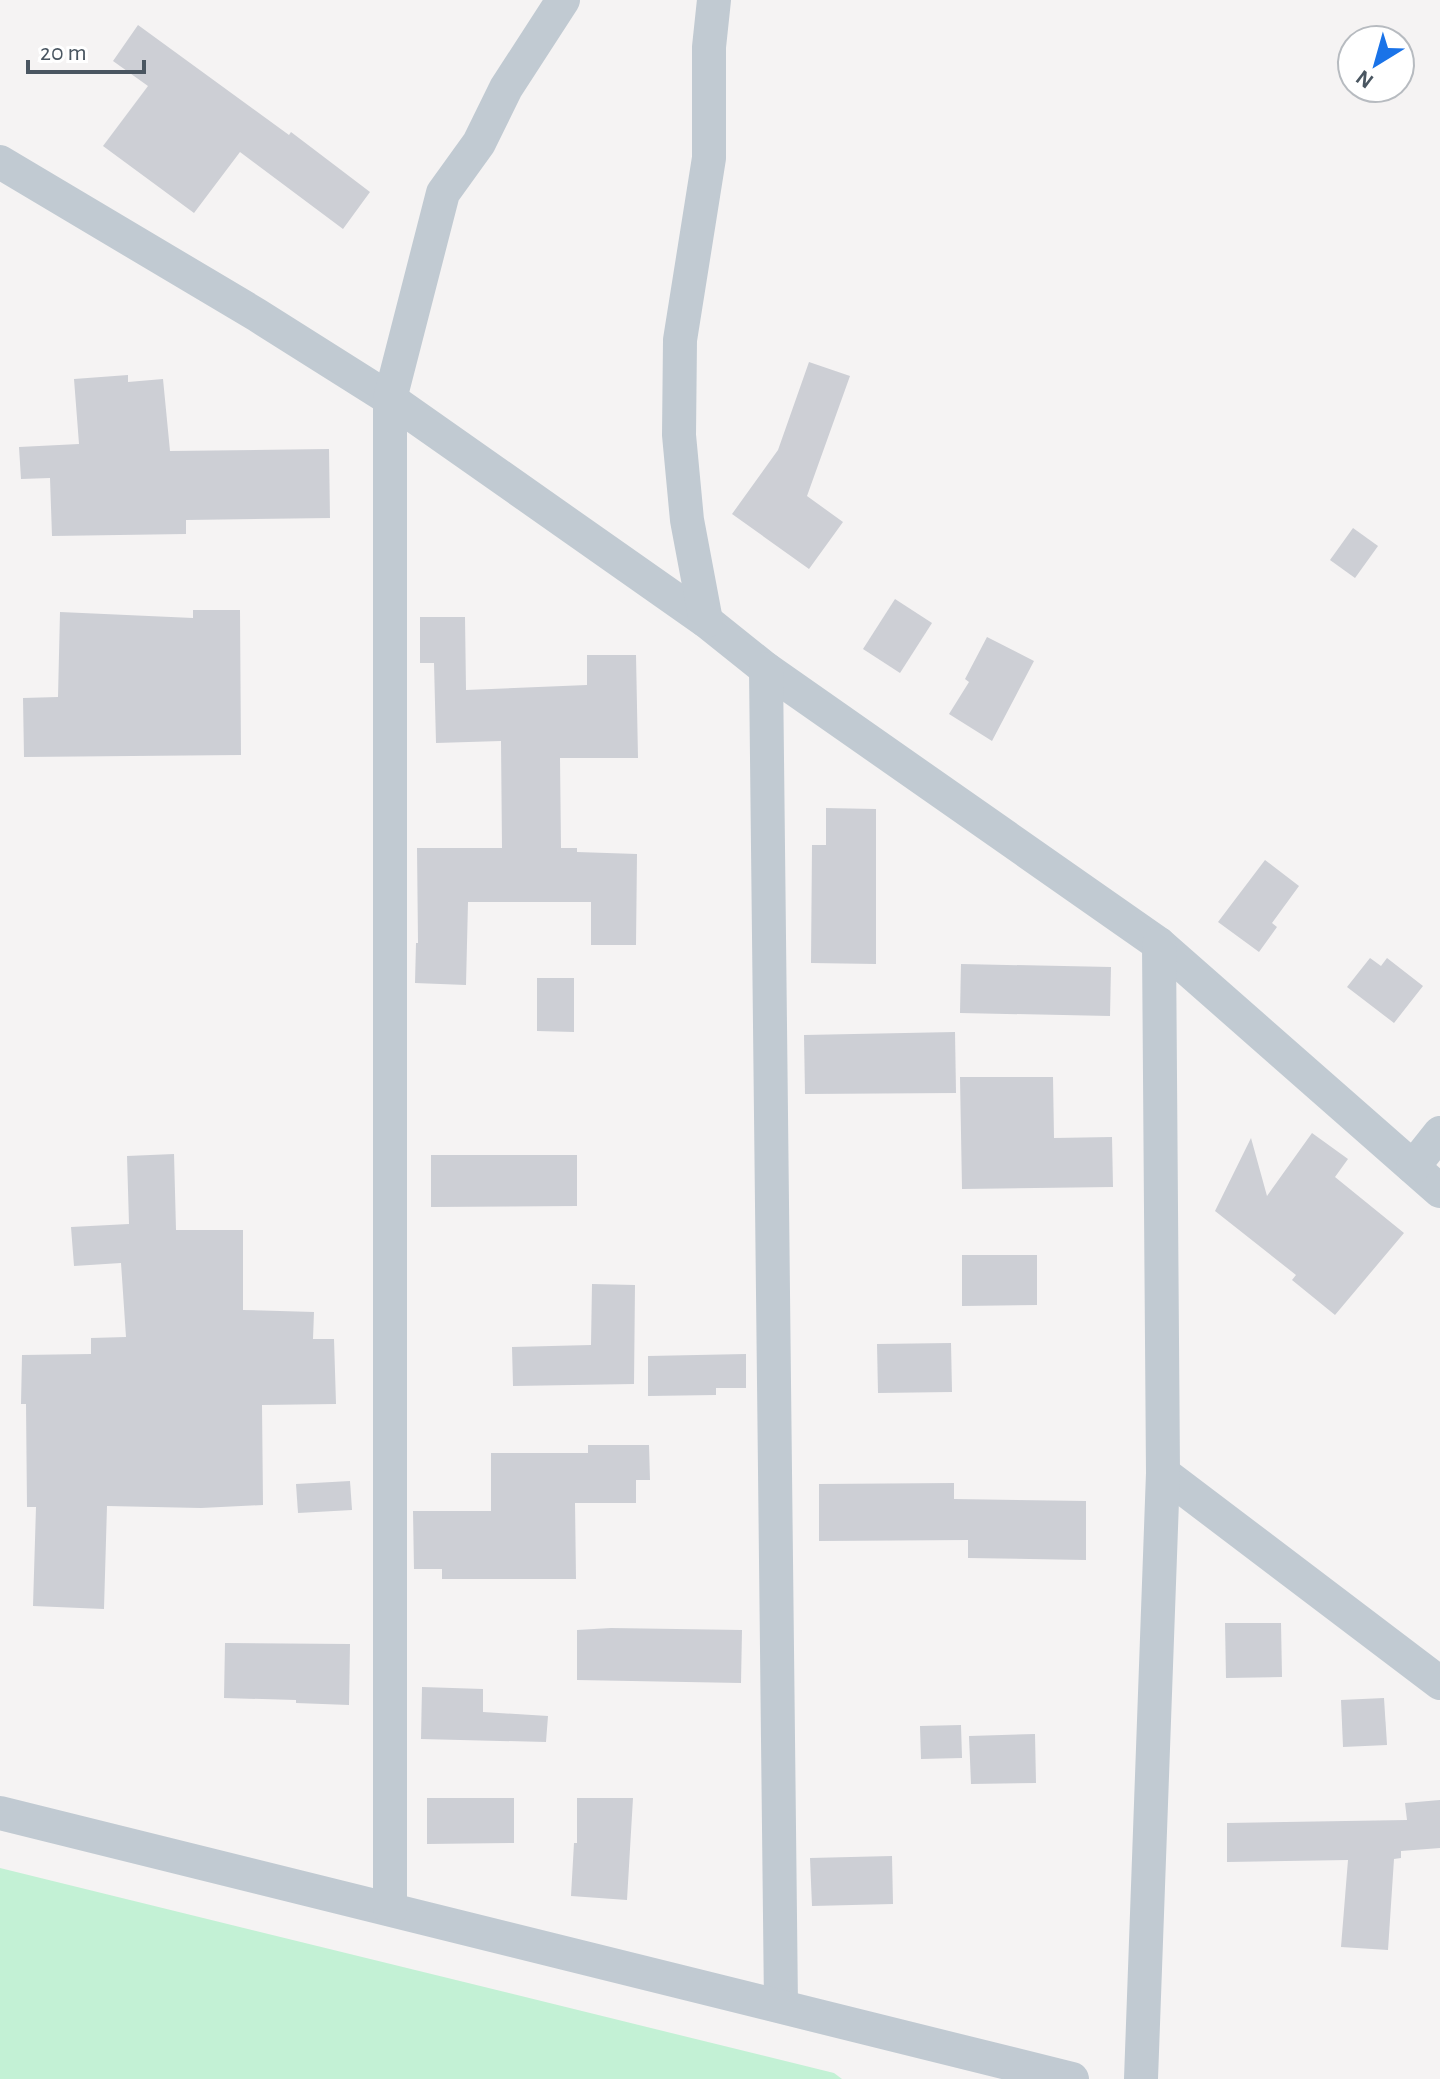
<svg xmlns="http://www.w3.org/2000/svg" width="1440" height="2079" font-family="'Alegreya Sans',sans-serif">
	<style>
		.green { fill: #c3f1d5 }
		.building { fill: #cdcfd5 }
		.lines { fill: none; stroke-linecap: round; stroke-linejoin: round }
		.minor { stroke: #c1cad2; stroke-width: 34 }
	</style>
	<rect width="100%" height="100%" fill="#f5f3f3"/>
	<path class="green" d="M 0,1868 L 834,2073 L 842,2079 L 0,2079 Z"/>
	<g class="building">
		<path d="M 138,25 L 289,135 L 291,132 L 370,192 L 343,229 L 240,152 L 194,213 L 103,146 L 148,86 L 113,61 Z"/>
		<path d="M 809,362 L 850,376 L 807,496 L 843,522 L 809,569 L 732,514 L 778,450 Z"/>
		<path d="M 128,375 L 128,382 L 163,379 L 170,451 L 329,449 L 330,518 L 186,520 L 186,534 L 52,536 L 50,478 L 21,479 L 19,447 L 79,444 L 74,379 Z"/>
		<path d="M 1353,528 L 1378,546 L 1355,578 L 1330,560 Z"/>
		<path d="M 895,599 L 932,623 L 900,673 L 863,649 Z"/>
		<path d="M 193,610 L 240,610 L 241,755 L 24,757 L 23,698 L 58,697 L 60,612 L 193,618 Z"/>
		<path d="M 420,617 L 465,617 L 466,690 L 587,685 L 587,655 L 636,655 L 638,758 L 560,758 L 561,848 L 577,848 L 577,852 L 637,854 L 636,945 L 591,945 L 591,902 L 468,902 L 466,985 L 415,983 L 416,943 L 418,943 L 417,848 L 502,848 L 501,741 L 436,743 L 434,663 L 420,663 Z"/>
		<path d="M 987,637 L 1034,661 L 992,741 L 949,714 L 969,682 L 965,679 Z"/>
		<path d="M 826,808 L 876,809 L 876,964 L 811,963 L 812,845 L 826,845 Z"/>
		<path d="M 1265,860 L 1299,886 L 1272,923 L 1277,927 L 1259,952 L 1218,922 Z"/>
		<path d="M 1370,958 L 1381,966 L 1387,958 L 1423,986 L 1394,1023 L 1347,987 Z"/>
		<path d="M 961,964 L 1111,967 L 1110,1016 L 960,1013 Z"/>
		<path d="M 537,978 L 574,978 L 574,1032 L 537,1031 Z"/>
		<path d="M 955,1032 L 956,1093 L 805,1094 L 804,1035 Z"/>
		<path d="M 960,1077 L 1053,1077 L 1054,1138 L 1112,1137 L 1113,1187 L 962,1189 Z"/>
		<path d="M 1312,1133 L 1348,1159 L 1335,1177 L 1404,1233 L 1335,1315 L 1292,1280 L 1296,1275 L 1215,1211 L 1251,1138 L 1267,1196 Z"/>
		<path d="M 174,1154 L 176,1230 L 243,1230 L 243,1310 L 314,1312 L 313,1339 L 334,1339 L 336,1404 L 262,1405 L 263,1505 L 201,1508 L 107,1506 L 104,1609 L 33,1606 L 36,1507 L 27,1507 L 26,1404 L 21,1404 L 22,1355 L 91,1354 L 91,1338 L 126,1337 L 121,1263 L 74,1266 L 71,1227 L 129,1224 L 127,1156 Z"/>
		<path d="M 431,1155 L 577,1155 L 577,1206 L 431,1207 Z"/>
		<path d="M 962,1255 L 1037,1255 L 1037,1305 L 962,1306 Z"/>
		<path d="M 592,1284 L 635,1285 L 634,1384 L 513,1386 L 512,1347 L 591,1345 Z"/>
		<path d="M 951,1343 L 952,1392 L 878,1393 L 877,1344 Z"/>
		<path d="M 746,1354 L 746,1388 L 716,1388 L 716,1395 L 648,1396 L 648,1356 Z"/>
		<path d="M 588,1445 L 649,1445 L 650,1480 L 636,1480 L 636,1503 L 575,1503 L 576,1579 L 442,1579 L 442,1569 L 414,1569 L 413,1511 L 491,1511 L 491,1453 L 588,1453 Z"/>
		<path d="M 350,1481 L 352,1510 L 298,1513 L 296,1484 Z"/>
		<path d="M 954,1483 L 954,1499 L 1086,1501 L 1086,1560 L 968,1558 L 968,1540 L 819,1541 L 819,1484 Z"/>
		<path d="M 1225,1623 L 1281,1623 L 1282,1677 L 1226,1678 Z"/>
		<path d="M 611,1628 L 742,1630 L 741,1683 L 577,1680 L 577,1630 Z"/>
		<path d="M 225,1643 L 350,1644 L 349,1705 L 296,1703 L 296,1700 L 224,1698 Z"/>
		<path d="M 422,1687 L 483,1689 L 483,1712 L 548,1716 L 546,1742 L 421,1739 Z"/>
		<path d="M 1384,1698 L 1387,1745 L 1343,1747 L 1341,1700 Z"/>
		<path d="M 961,1725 L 962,1758 L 921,1759 L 920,1726 Z"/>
		<path d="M 1035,1734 L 1036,1783 L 971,1784 L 969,1736 Z"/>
		<path d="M 427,1798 L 514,1798 L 514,1843 L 427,1844 Z"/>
		<path d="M 577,1798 L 633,1798 L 627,1900 L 571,1896 L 574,1843 L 577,1843 Z"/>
		<path d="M 1440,1800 L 1440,1848 L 1401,1851 L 1401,1858 L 1394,1859 L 1388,1950 L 1341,1947 L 1348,1860 L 1227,1862 L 1227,1823 L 1407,1820 L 1405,1803 Z"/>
		<path d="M 892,1856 L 893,1904 L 812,1906 L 810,1858 Z"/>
	</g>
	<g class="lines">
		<g class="minor">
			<path d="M 0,162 L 257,315 L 390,399 L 706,621 L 766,669 L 1159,944 L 1440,1191"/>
			<path d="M 706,621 L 687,520 L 679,435 L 680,340 L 709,158 L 709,47 L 714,0"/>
			<path d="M 766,669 L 781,2006"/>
			<path d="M 1413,1167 L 1440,1133"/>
			<path d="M 1163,1473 L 1440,1683"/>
			<path d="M 0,1813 L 1072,2079"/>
			<path d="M 390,1909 L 390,399 L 443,193 L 479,143 L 506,88 L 563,0"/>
			<path d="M 1141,2079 L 1163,1473 L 1159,944"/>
		</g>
	</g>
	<g transform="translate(1376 64) rotate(217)"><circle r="38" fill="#ffffff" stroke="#b7bbc0" stroke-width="2"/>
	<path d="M0-6L14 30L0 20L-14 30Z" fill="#1a73e8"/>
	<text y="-12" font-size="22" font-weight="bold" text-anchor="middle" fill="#4a5661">N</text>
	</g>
	<path d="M28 60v12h116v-12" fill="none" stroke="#4a5661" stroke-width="4"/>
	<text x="40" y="60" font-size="24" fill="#4a5661" stroke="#ffffff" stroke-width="6" paint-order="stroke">20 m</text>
</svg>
